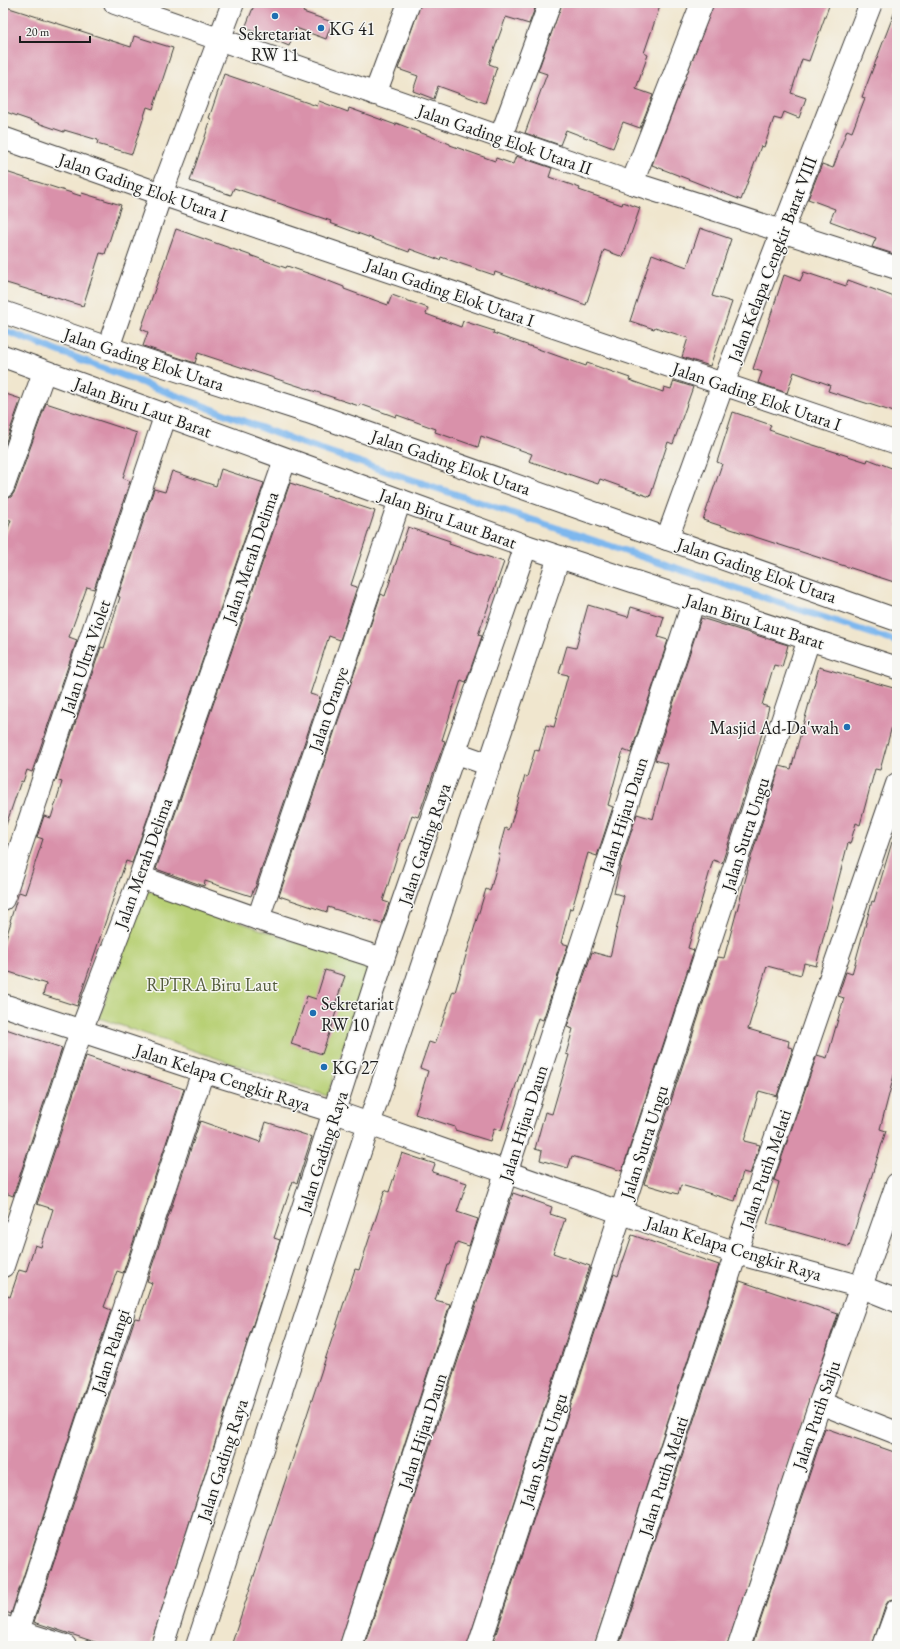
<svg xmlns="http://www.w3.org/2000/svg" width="900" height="1649" font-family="'EB Garamond',serif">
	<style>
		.green { fill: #b8d075; stroke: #6a7648 }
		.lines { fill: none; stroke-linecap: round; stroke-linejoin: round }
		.stream { stroke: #7db7ee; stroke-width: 7 }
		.building { fill: #d991aa }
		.street-casing { stroke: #3c3a37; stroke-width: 24 }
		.secondary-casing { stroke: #3c3a37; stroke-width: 24 }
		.street { stroke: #fff; stroke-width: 22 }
		.secondary { stroke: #fff; stroke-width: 22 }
		.poi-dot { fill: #1f6fb2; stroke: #f6f6f2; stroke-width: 1.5 }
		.labels { text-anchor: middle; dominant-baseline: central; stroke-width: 3; stroke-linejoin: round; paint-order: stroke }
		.poi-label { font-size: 18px; fill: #1c1c1c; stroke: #f6f6f2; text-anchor: start }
		.street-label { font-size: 18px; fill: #1c1c1c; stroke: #f6f6f2 }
		.park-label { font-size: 18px; fill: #535b3b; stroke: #f6f6f2 }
	</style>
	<rect width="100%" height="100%" fill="#f6f6f2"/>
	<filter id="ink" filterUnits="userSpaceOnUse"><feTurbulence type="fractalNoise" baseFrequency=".025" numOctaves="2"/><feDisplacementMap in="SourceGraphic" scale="8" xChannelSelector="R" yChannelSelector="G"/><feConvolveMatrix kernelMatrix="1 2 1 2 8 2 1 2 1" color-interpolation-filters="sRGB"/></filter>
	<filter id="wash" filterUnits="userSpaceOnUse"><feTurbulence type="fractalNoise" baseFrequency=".012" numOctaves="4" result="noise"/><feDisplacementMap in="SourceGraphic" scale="16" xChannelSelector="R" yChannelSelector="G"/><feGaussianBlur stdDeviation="0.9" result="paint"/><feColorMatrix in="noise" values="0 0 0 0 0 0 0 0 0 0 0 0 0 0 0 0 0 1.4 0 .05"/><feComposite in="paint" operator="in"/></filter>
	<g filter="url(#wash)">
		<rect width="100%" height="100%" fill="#f0e6ce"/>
		<path class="green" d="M 145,889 L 371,968 L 327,1096 L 99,1018 Z"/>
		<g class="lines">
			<path class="stream" d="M 3,330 L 296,441 L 897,642"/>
		</g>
		<g id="blocks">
			<g class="building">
				<path d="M 255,3 L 306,3 L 303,12 L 332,22 L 326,39 L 296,28 L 289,46 L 245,28 Z"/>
				<path d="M 421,3 L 537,3 L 529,24 L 506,17 L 489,64 L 497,67 L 485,103 L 438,86 L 434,99 L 413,91 L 418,76 L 398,69 Z"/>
				<path d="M 562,3 L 661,3 L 644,53 L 648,55 L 636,89 L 653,95 L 640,128 L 623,122 L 613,148 L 566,130 L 560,145 L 525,133 L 547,74 L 538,71 Z"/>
				<path d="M 714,3 L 830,3 L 809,61 L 802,59 L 791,93 L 806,98 L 799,118 L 784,112 L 781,120 L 774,118 L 764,147 L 761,146 L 741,200 L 652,165 Z"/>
				<path d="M 3,6 L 131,47 L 134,36 L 173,48 L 153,109 L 147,107 L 132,154 L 97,144 L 98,140 L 64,130 L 64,132 L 3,111 Z"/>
				<path d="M 895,11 L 897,12 L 897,255 L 872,247 L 876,238 L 830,221 L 835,209 L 808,199 L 822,164 L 833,168 L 847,130 L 852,132 L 865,98 L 862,97 Z"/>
				<path d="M 224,74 L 317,106 L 319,101 L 348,112 L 349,108 L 396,125 L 396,123 L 450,144 L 450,145 L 495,161 L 496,158 L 513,164 L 516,156 L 552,168 L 549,177 L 580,188 L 579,190 L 622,205 L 623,202 L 640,208 L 623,257 L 604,250 L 586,305 L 495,272 L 494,275 L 441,257 L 440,260 L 410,249 L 409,252 L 330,223 L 331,221 L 234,188 L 231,195 L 190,181 L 211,119 L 209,118 Z"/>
				<path d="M 3,171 L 81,196 L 82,193 L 121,205 L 105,254 L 100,253 L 83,306 L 3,282 Z"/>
				<path d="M 700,228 L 731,239 L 712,296 L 732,302 L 710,366 L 682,357 L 688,338 L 655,327 L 654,329 L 630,321 L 652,254 L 687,267 Z"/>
				<path d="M 176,229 L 286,268 L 287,266 L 313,275 L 344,287 L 344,289 L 388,305 L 392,295 L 428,308 L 426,314 L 461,327 L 463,321 L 494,331 L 493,333 L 586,366 L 587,363 L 630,378 L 629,380 L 663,392 L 664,387 L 671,389 L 674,381 L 693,387 L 673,444 L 668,442 L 650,497 L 600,479 L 598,484 L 529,461 L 532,454 L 481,436 L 478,447 L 435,432 L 436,429 L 397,415 L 396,417 L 360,404 L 359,406 L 198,353 L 195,363 L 143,346 L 148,332 L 141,329 Z"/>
				<path d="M 804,272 L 846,286 L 848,280 L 897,298 L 897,413 L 828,391 L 830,385 L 794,372 L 787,393 L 758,383 L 762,372 L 753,369 L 784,275 L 800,281 Z"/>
				<path d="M 3,393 L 21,399 L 3,450 Z"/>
				<path d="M 46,403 L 137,433 L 123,478 L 130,481 L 94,589 L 87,587 L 69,637 L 77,640 L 32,772 L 27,770 L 23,782 L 21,781 L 6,825 L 3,825 L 3,543 L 11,520 L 3,519 L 3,499 L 11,497 L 15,491 Z"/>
				<path d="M 733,412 L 771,425 L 769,430 L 807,443 L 867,462 L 868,459 L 897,470 L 897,583 L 703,520 L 722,464 L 717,462 Z"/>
				<path d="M 221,469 L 264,483 L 132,863 L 126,861 L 77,1006 L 43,995 L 46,984 L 3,970 L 3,947 L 11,922 L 10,921 L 19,892 L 25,894 L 43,839 L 37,837 L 44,816 L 51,818 L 62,782 L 56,780 L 101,647 L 104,648 L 120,597 L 118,596 L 154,489 L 165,492 L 172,471 L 216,486 Z"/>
				<path d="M 290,483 L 375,511 L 351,585 L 357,587 L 340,640 L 329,636 L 310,694 L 320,697 L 255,888 L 254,888 L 251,896 L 205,881 L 204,886 L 156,869 Z"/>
				<path d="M 408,527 L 450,541 L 449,544 L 504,562 L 478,635 L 482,636 L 466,682 L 461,680 L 442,740 L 445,741 L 418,817 L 412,815 L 404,840 L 402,840 L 383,901 L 389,903 L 382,924 L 328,907 L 327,912 L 279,896 L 381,594 L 385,596 Z"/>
				<path d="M 588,605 L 628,617 L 631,607 L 664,617 L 658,637 L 668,640 L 631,753 L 623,750 L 608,805 L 613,807 L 597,856 L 588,853 L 572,909 L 570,908 L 561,943 L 568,945 L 543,1020 L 538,1018 L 501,1131 L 494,1128 L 490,1141 L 455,1130 L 455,1127 L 415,1114 L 428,1071 L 420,1068 L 429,1042 L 435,1044 L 453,991 L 455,992 L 486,889 L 490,891 L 500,854 L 498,854 L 505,828 L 509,830 L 525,776 L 527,777 L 535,750 L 539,751 L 546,725 L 554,727 L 568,675 L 559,673 L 567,646 L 576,648 Z"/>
				<path d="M 701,618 L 788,645 L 782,667 L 774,665 L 762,705 L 769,707 L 755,759 L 756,759 L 722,863 L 713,860 L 688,948 L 694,950 L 622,1171 L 572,1156 L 568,1168 L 540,1160 L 542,1151 L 535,1149 L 545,1112 L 552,1114 L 569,1055 L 566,1054 L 573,1029 L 567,1027 L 592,952 L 610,957 L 624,896 L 614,893 L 621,863 L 637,814 L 653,819 L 668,764 L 655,760 Z"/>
				<path d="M 819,667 L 897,689 L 897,708 L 880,770 L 875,769 L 860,825 L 856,823 L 850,844 L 848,843 L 816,966 L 804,963 L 801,975 L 767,966 L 748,1029 L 789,1041 L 788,1047 L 793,1048 L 777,1096 L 759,1091 L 744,1141 L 760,1145 L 750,1174 L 743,1172 L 735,1201 L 681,1185 L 678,1194 L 644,1184 L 718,957 L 724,958 L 748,870 L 747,870 L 780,766 L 791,769 Z"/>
				<path d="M 892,842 L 897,843 L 897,1064 L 880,1129 L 886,1131 L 849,1247 L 767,1224 L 779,1182 L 774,1180 L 817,1055 L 827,1058 L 844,998 L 838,996 L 846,972 L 852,974 L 872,901 L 874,902 Z"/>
				<path d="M 325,970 L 345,976 L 335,1005 L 338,1006 L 322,1054 L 291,1044 L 307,996 L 316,999 Z"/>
				<path d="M 3,1028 L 62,1048 L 13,1196 L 3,1192 Z"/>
				<path d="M 86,1056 L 184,1089 L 123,1273 L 117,1271 L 104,1307 L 111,1310 L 11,1614 L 3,1611 L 3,1294 L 10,1297 L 19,1270 L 26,1272 L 35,1245 L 41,1247 L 53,1209 L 37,1204 Z"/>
				<path d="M 200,1121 L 260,1142 L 266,1122 L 312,1137 L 297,1183 L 293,1181 L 274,1238 L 280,1240 L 150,1646 L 107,1646 L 34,1622 L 135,1318 L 140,1319 L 152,1283 L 147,1281 Z"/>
				<path d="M 402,1153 L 435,1164 L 432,1172 L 467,1183 L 457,1212 L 478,1219 L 469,1246 L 457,1242 L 449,1265 L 447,1265 L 435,1300 L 450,1304 L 339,1646 L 231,1646 L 355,1269 L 359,1270 L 385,1190 L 389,1192 Z"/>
				<path d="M 513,1193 L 552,1207 L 550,1214 L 565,1219 L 553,1253 L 590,1266 L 467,1646 L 364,1646 Z"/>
				<path d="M 632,1235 L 719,1265 L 594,1646 L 492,1646 L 614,1274 L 618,1276 Z"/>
				<path d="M 740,1281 L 838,1314 L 727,1646 L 619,1646 Z"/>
				<path d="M 825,1428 L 897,1453 L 897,1598 L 889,1600 L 885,1606 L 872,1646 L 752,1646 Z"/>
			</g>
		</g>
	</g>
	<g filter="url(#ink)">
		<use href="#blocks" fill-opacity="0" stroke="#3c3a37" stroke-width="1"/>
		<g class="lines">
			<defs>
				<g id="street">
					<path d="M 115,3 L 632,183 L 897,268"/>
					<path d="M 375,94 L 409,3"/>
					<path d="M 501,136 L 550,3"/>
					<path d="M 3,138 L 161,194 L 897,443"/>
					<path d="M 632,183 L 702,3"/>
					<path d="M 108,348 L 161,194 L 233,3"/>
					<path d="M 3,487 L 44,372"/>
					<path d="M 667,539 L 723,384 L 871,3"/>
					<path d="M 456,753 L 490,765"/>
					<path d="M 140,877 L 258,919 L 383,959"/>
					<path d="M 3,899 L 166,414"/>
					<path d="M 258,919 L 400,500"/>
					<path d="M 3,1005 L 203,1071 L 335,1112 L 736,1253 L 862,1287 L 897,1301"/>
					<path d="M 3,1266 L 81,1031 L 140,877 L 285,460"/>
					<path d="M 820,1403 L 897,1433"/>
					<path d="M 5,1627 L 65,1646"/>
					<path d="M 10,1646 L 18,1631 L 203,1071"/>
					<path d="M 162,1646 L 383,959 L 526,546"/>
					<path d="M 197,1646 L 369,1124 L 559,557"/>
					<path d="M 351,1646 L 694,600"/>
					<path d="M 479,1646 L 809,639"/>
					<path d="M 606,1646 L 736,1253 L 897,784"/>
					<path d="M 739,1646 L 820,1403 L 897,1184"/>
					<path d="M 884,1646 L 897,1610"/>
				</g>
				<g id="secondary">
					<path d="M 3,312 L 108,348 L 308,412 L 897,620"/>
					<path d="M 3,356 L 526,546 L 897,668"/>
				</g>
			</defs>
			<use href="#street" class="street-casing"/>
			<use href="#secondary" class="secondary-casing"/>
			<use href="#street" class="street"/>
			<use href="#secondary" class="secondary"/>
		</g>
	</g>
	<g class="poi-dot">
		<circle cx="275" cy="16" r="4"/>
		<circle cx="321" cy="28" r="4"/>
		<circle cx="847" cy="727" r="4"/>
		<circle cx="313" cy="1013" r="4"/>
		<circle cx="324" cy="1067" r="4"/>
	</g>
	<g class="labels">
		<g class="poi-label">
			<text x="329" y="28">KG 41</text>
			<text x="275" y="33" text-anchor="middle">Sekretariat<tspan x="275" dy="21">RW 11</tspan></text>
			<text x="839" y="727" text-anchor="end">Masjid Ad-Da'wah</text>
			<text x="321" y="1003">Sekretariat<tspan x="321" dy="21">RW 10</tspan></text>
			<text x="332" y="1067">KG 27</text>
		</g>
		<g class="street-label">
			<text transform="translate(505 139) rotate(19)">Jalan Gading Elok Utara II</text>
			<text transform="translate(143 187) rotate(19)">Jalan Gading Elok Utara I</text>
			<text transform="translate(772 259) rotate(-69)">Jalan Kelapa Cengkir Barat VIII</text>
			<text transform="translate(450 292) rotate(19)">Jalan Gading Elok Utara I</text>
			<text transform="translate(144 359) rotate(18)">Jalan Gading Elok Utara</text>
			<text transform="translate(757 396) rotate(19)">Jalan Gading Elok Utara I</text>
			<text transform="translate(143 407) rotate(20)">Jalan Biru Laut Barat</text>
			<text transform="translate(451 462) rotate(19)">Jalan Gading Elok Utara</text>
			<text transform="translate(448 518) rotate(20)">Jalan Biru Laut Barat</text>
			<text transform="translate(250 557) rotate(-71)">Jalan Merah Delima</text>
			<text transform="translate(757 570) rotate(19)">Jalan Gading Elok Utara</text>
			<text transform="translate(755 621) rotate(18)">Jalan Biru Laut Barat</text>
			<text transform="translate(85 657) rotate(-71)">Jalan Ultra Violet</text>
			<text transform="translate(328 709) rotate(-71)">Jalan Oranye</text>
			<text transform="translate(623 815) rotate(-72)">Jalan Hijau Daun</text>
			<text transform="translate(745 834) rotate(-72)">Jalan Sutra Ungu</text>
			<text transform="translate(424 844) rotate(-71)">Jalan Gading Raya</text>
			<text transform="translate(143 863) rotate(-70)">Jalan Merah Delima</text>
			<text transform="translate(223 1077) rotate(18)">Jalan Kelapa Cengkir Raya</text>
			<text transform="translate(523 1123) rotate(-72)">Jalan Hijau Daun</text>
			<text transform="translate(644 1142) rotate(-72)">Jalan Sutra Ungu</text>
			<text transform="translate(322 1152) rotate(-72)">Jalan Gading Raya</text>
			<text transform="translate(765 1169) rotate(-71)">Jalan Putih Melati</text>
			<text transform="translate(734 1248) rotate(17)">Jalan Kelapa Cengkir Raya</text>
			<text transform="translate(110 1351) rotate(-72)">Jalan Pelangi</text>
			<text transform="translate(816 1415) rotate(-71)">Jalan Putih Salju</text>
			<text transform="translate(422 1431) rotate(-72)">Jalan Hijau Daun</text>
			<text transform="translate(543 1450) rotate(-72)">Jalan Sutra Ungu</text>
			<text transform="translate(222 1460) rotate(-72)">Jalan Gading Raya</text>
			<text transform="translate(663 1476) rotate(-72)">Jalan Putih Melati</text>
		</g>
		<g class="park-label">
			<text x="212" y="984">RPTRA Biru Laut</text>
		</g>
	</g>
	<rect width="900" height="1649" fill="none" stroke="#f6f6f2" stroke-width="16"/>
	<path d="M20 36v6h70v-6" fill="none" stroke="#1c1c1c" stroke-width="2"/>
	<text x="26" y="36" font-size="12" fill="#1c1c1c" stroke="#f6f6f2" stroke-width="3" paint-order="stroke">20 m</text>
</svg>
